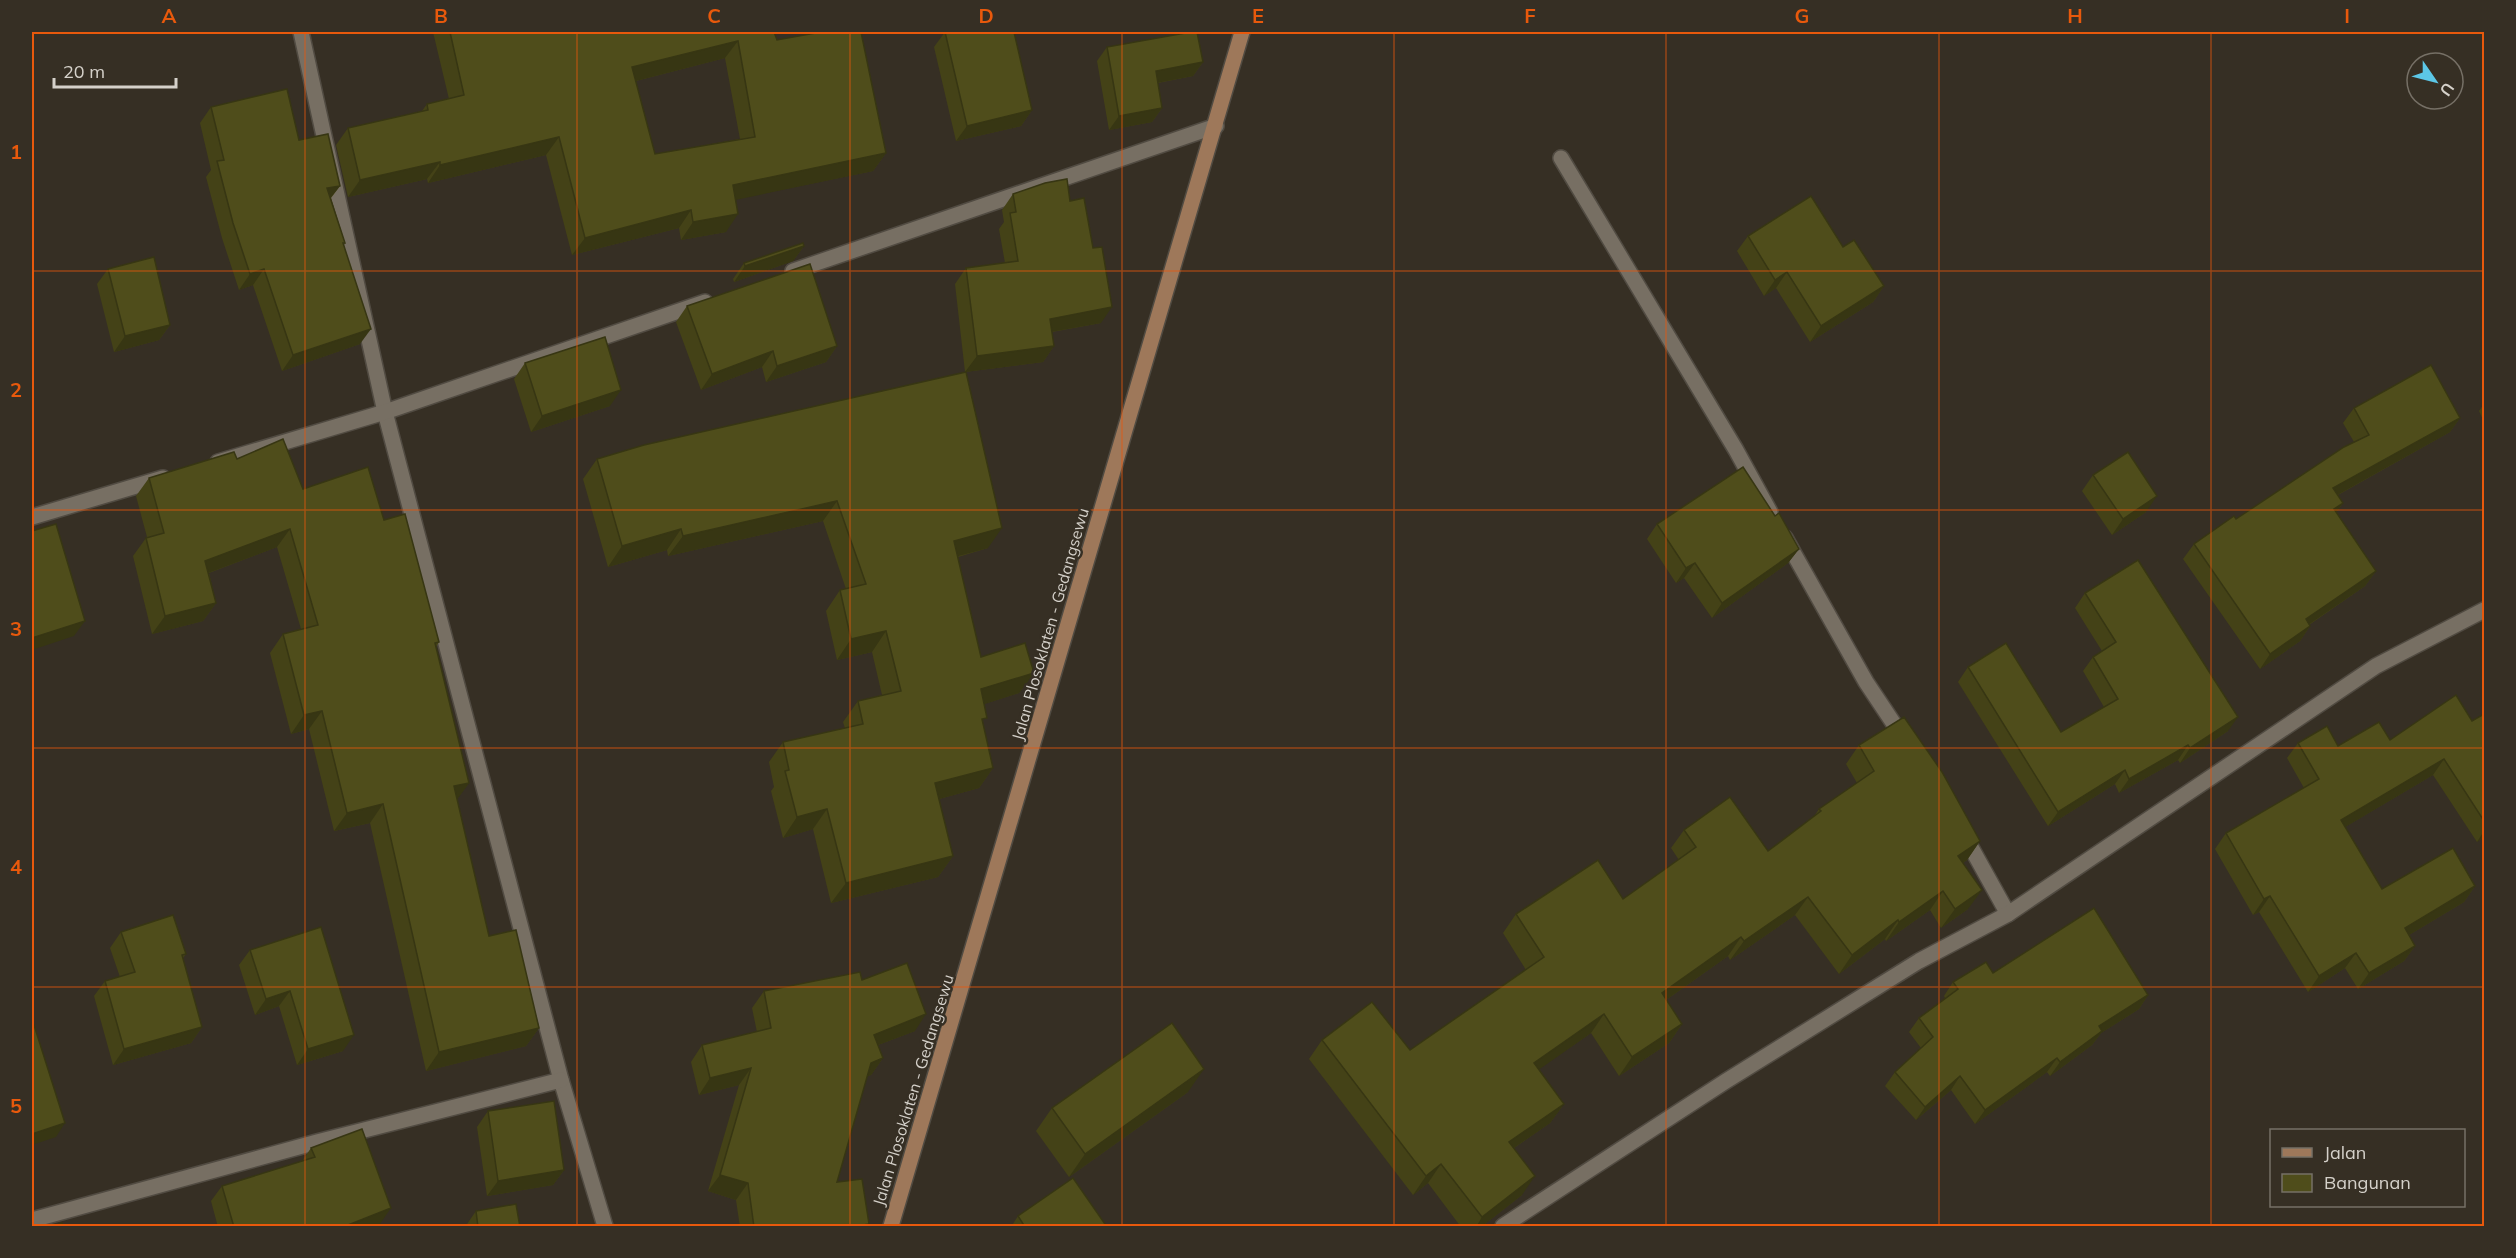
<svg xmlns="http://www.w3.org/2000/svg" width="2516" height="1258" font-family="Mulish,sans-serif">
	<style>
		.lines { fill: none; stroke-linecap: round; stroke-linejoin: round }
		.street-casing { stroke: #514b42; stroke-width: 18 }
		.secondary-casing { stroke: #514b42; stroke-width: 18 }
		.street { stroke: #776f63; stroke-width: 15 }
		.secondary { stroke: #9e785a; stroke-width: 15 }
		.wall { fill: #444217; fill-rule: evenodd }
		.shaded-wall { fill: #373613 }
		.building { fill: #4f4d1b; stroke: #373613; stroke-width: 1.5; fill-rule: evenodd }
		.grid { fill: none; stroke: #e8590c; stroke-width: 1.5; stroke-opacity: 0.55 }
		.labels { text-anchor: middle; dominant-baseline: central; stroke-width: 5; stroke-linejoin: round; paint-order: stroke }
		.street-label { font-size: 16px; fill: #d5d1ca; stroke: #362f24 }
		.neatline { fill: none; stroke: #e8590c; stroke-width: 2 }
		.grid-label { font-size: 20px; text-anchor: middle; font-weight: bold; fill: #e8590c }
	</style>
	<rect width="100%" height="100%" fill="#362f24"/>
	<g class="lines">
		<defs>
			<g id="street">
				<path d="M 301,32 L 385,412 L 561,1080 L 605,1226"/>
				<path d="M 1561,158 L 1736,450 L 1770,512"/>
				<path d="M 793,271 L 1216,126"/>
				<path d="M 218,462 L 385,412 L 705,302"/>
				<path d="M 32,517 L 163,478"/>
				<path d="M 1785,538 L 1866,682 L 1904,739"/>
				<path d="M 1963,833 L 2008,914"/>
				<path d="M 32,1220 L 317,1142 L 561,1080"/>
				<path d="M 1503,1226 L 1726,1081 L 1919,961 L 2008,914 L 2376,666 L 2484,610"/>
			</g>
			<path id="secondary" d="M 891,1226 L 1242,32"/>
		</defs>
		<use href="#street" class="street-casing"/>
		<use href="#secondary" class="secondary-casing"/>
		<use href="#street" class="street"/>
		<use href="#secondary" class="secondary"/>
	</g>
	<g class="wall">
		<path d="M 433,32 L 774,32 L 777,40 L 886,153 L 873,171 L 736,199 L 726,232 L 681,240 L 679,228 L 572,255 L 546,155 L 428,183 L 427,179 L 348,197 L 336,145 L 348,128 L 422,111 L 427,104 L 449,99 ZM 725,58 L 740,139 L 655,154 L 636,81 Z"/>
		<path d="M 945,32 L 1032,110 L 1021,126 L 956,141 L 934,47 Z"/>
		<path d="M 1107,47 L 1203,62 L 1193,76 L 1158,83 L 1162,108 L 1152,122 L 1109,130 L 1097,61 Z"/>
		<path d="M 211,107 L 299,140 L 340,186 L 331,198 L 345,243 L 344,245 L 360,344 L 282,371 L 253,285 L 239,290 L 222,238 L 206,177 L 211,170 L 200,123 Z"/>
		<path d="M 1013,194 L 1070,201 L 1101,323 L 1052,332 L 1054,346 L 1043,362 L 965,372 L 955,284 L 966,268 L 1005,263 L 999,229 L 1004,222 L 1002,210 Z"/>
		<path d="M 1748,236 L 1843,247 L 1884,286 L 1873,302 L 1810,342 L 1776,288 L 1764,296 L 1737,251 Z"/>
		<path d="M 804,246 L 793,261 L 734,282 L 733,279 L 744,263 Z"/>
		<path d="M 108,269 L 170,325 L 159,340 L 114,352 L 97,284 Z"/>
		<path d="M 687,306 L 837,346 L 826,362 L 766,382 L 762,367 L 701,390 L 676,322 Z"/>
		<path d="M 525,363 L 610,406 L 531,432 L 514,379 Z"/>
		<path d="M 966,372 L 988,548 L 958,557 L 981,657 L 1034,673 L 1019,693 L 984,704 L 983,724 L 993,768 L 979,788 L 939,799 L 953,856 L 938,877 L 831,903 L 813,829 L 783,838 L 771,791 L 774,787 L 769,762 L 783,742 L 845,728 L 843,722 L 858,701 L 882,695 L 872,652 L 837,660 L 826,611 L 840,590 L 846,589 L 823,521 L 668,556 L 667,550 L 608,567 L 583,479 L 597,459 Z"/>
		<path d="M 2484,404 L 2484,422 L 2479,411 Z"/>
		<path d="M 2354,408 L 2460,418 L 2450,432 L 2338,495 L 2343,503 L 2336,513 L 2376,571 L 2365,586 L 2309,625 L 2310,626 L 2300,641 L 2260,669 L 2183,559 L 2194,544 L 2236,519 L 2354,442 L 2343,423 Z"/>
		<path d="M 237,459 L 303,489 L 384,520 L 439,642 L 436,647 L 469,783 L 457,799 L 489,936 L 539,1028 L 526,1046 L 426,1071 L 370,823 L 334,831 L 309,729 L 291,734 L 270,653 L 283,634 L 301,629 L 277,547 L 209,573 L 216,603 L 203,621 L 152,634 L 133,556 L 146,538 L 147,537 L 136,496 L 149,478 Z"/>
		<path d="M 2093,475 L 2146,512 L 2112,535 L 2082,491 Z"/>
		<path d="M 1775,516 L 1799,549 L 1788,563 L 1712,618 L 1684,578 L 1676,583 L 1647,539 L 1657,524 Z"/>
		<path d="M 2085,593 L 2228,731 L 2180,763 L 2178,760 L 2119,793 L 2115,784 L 2048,826 L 1958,682 L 1968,667 L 2061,732 L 2104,707 L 2083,671 L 2093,657 L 2102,651 L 2075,608 Z"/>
		<path d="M 2484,714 L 2484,837 L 2477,842 L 2433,775 L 2345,827 L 2382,889 L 2475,886 L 2464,902 L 2409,935 L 2415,946 L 2404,961 L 2358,989 L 2345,968 L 2308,992 L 2259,912 L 2253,915 L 2215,849 L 2226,833 L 2304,788 L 2287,758 L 2298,743 L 2338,746 L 2390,740 L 2472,721 Z"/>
		<path d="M 1859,745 L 1980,841 L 1967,860 L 1963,863 L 1968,909 L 1941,928 L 1930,910 L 1886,941 L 1885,939 L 1839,974 L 1795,915 L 1730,960 L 1728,956 L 1666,1000 L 1682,1024 L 1669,1043 L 1619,1076 L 1591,1033 L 1539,1069 L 1564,1104 L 1550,1123 L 1514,1148 L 1522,1195 L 1481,1227 L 1461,1227 L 1428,1183 L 1413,1195 L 1309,1059 L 1322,1040 L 1410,1050 L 1526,970 L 1503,933 L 1516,914 L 1623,899 L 1679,860 L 1671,848 L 1684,830 L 1768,851 L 1815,815 L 1819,809 L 1857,783 L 1846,764 Z"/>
		<path d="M 321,927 L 343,1051 L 297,1065 L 279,1006 L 255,1015 L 239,965 L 250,950 Z"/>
		<path d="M 121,932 L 186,954 L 183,958 L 202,1027 L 191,1043 L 113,1065 L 94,996 L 105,981 L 120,977 L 110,948 Z"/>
		<path d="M 1993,973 L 2148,995 L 2139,1009 L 2101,1033 L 2092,1045 L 2050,1076 L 2047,1072 L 1975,1124 L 1951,1090 L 1916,1120 L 1885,1086 L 1895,1072 L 1921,1048 L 1909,1032 L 1919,1018 L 1945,998 L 1944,996 L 1953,982 Z"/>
		<path d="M 862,980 L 915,1031 L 878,1045 L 883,1058 L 871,1075 L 867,1076 L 837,1182 L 869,1224 L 867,1227 L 740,1227 L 736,1200 L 708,1191 L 739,1085 L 699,1095 L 691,1062 L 702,1045 L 757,1032 L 752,1008 L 764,991 Z"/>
		<path d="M 1188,1092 L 1069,1177 L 1036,1131 L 1052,1108 Z"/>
		<path d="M 488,1111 L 564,1170 L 553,1185 L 487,1196 L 477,1127 Z"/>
		<path d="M 311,1148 L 380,1224 L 374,1227 L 218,1227 L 211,1201 L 222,1186 L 302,1161 Z"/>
		<path d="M 476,1211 L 520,1227 L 465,1227 Z"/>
		<path d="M 1018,1216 L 1105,1224 L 1103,1227 L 1011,1227 Z"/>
	</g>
	<g class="shaded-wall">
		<path d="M 738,41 L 725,58 L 620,85 L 632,67 Z"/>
		<path d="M 1203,62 L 1193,76 L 1146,85 L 1156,71 Z"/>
		<path d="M 1162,108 L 1152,122 L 1109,130 L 1119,116 Z"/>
		<path d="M 1032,110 L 1021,126 L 956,141 L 967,126 Z"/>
		<path d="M 559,137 L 546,155 L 428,183 L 440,165 Z"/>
		<path d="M 886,153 L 873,171 L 721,203 L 733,185 Z"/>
		<path d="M 440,162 L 427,179 L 348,197 L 360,180 Z"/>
		<path d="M 340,186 L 328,201 L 327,188 Z"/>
		<path d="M 691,210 L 679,228 L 572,255 L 585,238 Z"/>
		<path d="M 738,214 L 726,232 L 681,240 L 693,222 Z"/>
		<path d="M 804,246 L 793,261 L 734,282 L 745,266 Z"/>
		<path d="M 264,269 L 253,285 L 239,290 L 250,274 Z"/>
		<path d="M 1787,272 L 1776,288 L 1764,296 L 1775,280 Z"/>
		<path d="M 1884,286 L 1873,302 L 1810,342 L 1821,326 Z"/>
		<path d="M 1112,307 L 1101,323 L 1039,334 L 1050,319 Z"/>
		<path d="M 170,325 L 159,340 L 114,352 L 125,336 Z"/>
		<path d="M 371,329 L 360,344 L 282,371 L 293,355 Z"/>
		<path d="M 837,346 L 826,362 L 766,382 L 777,366 Z"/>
		<path d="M 1054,346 L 1043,362 L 965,372 L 977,356 Z"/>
		<path d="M 773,351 L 762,367 L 701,390 L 712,374 Z"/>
		<path d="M 621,390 L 610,406 L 531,432 L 542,416 Z"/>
		<path d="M 2460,418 L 2450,432 L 2323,503 L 2333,488 Z"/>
		<path d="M 2157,496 L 2146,512 L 2112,535 L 2123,519 Z"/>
		<path d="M 837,501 L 823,521 L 668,556 L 683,536 Z"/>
		<path d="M 2343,503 L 2332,518 L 2334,509 Z"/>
		<path d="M 1002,528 L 988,548 L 940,561 L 954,541 Z"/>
		<path d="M 290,529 L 277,547 L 192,579 L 205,561 Z"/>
		<path d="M 681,529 L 667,550 L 608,567 L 622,546 Z"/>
		<path d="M 1799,549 L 1788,563 L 1712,618 L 1722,603 Z"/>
		<path d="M 1695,563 L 1684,578 L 1676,583 L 1686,568 Z"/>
		<path d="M 2376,571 L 2365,586 L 2295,634 L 2306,619 Z"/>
		<path d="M 216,603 L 203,621 L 152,634 L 165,616 Z"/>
		<path d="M 85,621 L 74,636 L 32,650 L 32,638 Z"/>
		<path d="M 2310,626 L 2300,641 L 2260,669 L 2270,654 Z"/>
		<path d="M 886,631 L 872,652 L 837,660 L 851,639 Z"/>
		<path d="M 1034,673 L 1019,693 L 966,710 L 981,689 Z"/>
		<path d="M 322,711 L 309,729 L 291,734 L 304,715 Z"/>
		<path d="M 2238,717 L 2228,731 L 2180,763 L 2190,748 Z"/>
		<path d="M 2188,745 L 2178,760 L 2119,793 L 2129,779 Z"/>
		<path d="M 2444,759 L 2433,775 L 2330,836 L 2341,820 Z"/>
		<path d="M 993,768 L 979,788 L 921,804 L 935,783 Z"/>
		<path d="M 2125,770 L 2115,784 L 2048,826 L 2058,812 Z"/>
		<path d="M 469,783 L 456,801 L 454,786 Z"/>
		<path d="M 383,804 L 370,823 L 334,831 L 347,813 Z"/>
		<path d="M 827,809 L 813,829 L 783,838 L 797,817 Z"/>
		<path d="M 2484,831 L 2484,837 L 2477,842 Z"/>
		<path d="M 1980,841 L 1967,860 L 1945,875 L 1958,856 Z"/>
		<path d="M 953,856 L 938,877 L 831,903 L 846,883 Z"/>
		<path d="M 2475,886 L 2464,902 L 2394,944 L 2405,928 Z"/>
		<path d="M 1982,890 L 1968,909 L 1941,928 L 1955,909 Z"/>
		<path d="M 1943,891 L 1930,910 L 1886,941 L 1899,922 Z"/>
		<path d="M 2270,896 L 2259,912 L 2253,915 L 2264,899 Z"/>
		<path d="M 1808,897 L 1795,915 L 1730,960 L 1744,941 Z"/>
		<path d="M 1898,920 L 1885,939 L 1839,974 L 1852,955 Z"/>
		<path d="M 1741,937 L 1728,956 L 1649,1012 L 1662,993 Z"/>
		<path d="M 2415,946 L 2404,961 L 2358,989 L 2369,973 Z"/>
		<path d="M 2356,953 L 2345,968 L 2308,992 L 2319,976 Z"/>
		<path d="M 290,991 L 279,1006 L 255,1015 L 266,999 Z"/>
		<path d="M 2148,995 L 2139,1009 L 2101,1033 L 2092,1045 L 2050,1076 L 2060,1062 L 2099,1026 Z"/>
		<path d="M 926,1014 L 915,1031 L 862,1051 L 874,1035 Z"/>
		<path d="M 1604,1014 L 1591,1033 L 1521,1082 L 1534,1063 Z"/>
		<path d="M 1682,1024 L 1669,1043 L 1619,1076 L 1632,1057 Z"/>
		<path d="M 202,1027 L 191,1043 L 113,1065 L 124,1049 Z"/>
		<path d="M 539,1028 L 526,1046 L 426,1071 L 439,1052 Z"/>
		<path d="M 354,1035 L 343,1051 L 297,1065 L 308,1049 Z"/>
		<path d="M 883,1058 L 871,1075 L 859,1079 L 871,1063 Z"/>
		<path d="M 2057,1058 L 2047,1072 L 1975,1124 L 1985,1110 Z"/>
		<path d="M 751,1068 L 739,1085 L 699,1095 L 710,1078 Z"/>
		<path d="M 1204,1069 L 1188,1092 L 1069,1177 L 1085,1154 Z"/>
		<path d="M 1960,1076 L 1951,1090 L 1916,1120 L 1925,1107 Z"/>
		<path d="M 1564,1104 L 1550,1123 L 1495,1161 L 1509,1142 Z"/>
		<path d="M 65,1123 L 56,1137 L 32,1145 L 32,1134 Z"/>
		<path d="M 1441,1164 L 1428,1183 L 1413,1195 L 1426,1176 Z"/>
		<path d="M 564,1170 L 553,1185 L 487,1196 L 498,1181 Z"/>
		<path d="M 720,1175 L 748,1183 L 736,1200 L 708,1191 Z"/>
		<path d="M 1535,1176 L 1522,1195 L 1481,1227 L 1476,1227 L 1482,1217 Z"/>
		<path d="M 391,1208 L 380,1224 L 374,1227 L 343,1227 Z"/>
	</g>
	<g class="building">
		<path d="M 450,32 L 774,32 L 777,40 L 821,32 L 861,32 L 886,153 L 733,185 L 738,214 L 693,222 L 691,210 L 585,238 L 559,137 L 440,165 L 440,162 L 360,180 L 348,128 L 428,110 L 427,104 L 464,95 ZM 738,41 L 755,137 L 655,154 L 632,67 Z"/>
		<path d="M 945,32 L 1014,32 L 1032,110 L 967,126 Z"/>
		<path d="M 1191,32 L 1197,32 L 1203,62 L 1156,71 L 1162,108 L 1119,116 L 1107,47 Z"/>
		<path d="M 287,89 L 299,140 L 328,134 L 340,186 L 327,188 L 345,243 L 343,243 L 371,329 L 293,355 L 264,269 L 250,274 L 233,223 L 217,161 L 224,160 L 211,107 Z"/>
		<path d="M 1067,179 L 1070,201 L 1084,198 L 1093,248 L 1102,247 L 1112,307 L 1050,319 L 1054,346 L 977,356 L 966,268 L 1018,261 L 1010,213 L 1016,212 L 1013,194 L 1045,183 Z"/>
		<path d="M 1811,196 L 1843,247 L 1854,240 L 1884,286 L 1821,326 L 1787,272 L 1775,280 L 1748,236 Z"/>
		<path d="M 803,243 L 804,246 L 745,266 L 744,263 Z"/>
		<path d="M 154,257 L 170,325 L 125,336 L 108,269 Z"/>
		<path d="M 810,264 L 837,346 L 777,366 L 773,351 L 712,374 L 687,306 Z"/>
		<path d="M 605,337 L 621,390 L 542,416 L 525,363 Z"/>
		<path d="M 2431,365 L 2460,418 L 2333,488 L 2343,503 L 2334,509 L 2376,571 L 2306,619 L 2310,626 L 2270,654 L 2194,544 L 2234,516 L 2236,519 L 2344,447 L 2369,435 L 2354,408 Z"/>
		<path d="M 966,372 L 1002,528 L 954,541 L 981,657 L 1025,643 L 1034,673 L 981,689 L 987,718 L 982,719 L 993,768 L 935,783 L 953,856 L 846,883 L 827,809 L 797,817 L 785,771 L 789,770 L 783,742 L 863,724 L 858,701 L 901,691 L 886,631 L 851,639 L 840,590 L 866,584 L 837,501 L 683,536 L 681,529 L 622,546 L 597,459 L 644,445 Z"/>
		<path d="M 283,439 L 303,489 L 368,467 L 384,520 L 405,514 L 439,642 L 435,643 L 469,783 L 454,786 L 489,936 L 516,930 L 539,1028 L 439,1052 L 383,804 L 347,813 L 322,711 L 304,715 L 283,634 L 318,625 L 290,529 L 205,561 L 216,603 L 165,616 L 146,538 L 164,533 L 149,478 L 234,452 L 237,459 Z"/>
		<path d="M 2128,452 L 2157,496 L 2123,519 L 2093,475 Z"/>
		<path d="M 1743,467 L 1775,516 L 1779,513 L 1799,549 L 1722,603 L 1695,563 L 1686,568 L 1657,524 Z"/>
		<path d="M 56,524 L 85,621 L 32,638 L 32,531 Z"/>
		<path d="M 2138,560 L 2238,717 L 2190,748 L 2188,745 L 2129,779 L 2125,770 L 2058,812 L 1968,667 L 2006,643 L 2061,732 L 2118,699 L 2093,657 L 2116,642 L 2085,593 Z"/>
		<path d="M 2456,695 L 2472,721 L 2484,714 L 2484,821 L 2444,759 L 2341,820 L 2382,889 L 2453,848 L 2475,886 L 2405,928 L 2415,946 L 2369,973 L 2356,953 L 2319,976 L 2270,896 L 2264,899 L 2226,833 L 2319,779 L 2298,743 L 2327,726 L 2338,746 L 2379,722 L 2390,740 Z"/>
		<path d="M 1904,717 L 1942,772 L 1980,841 L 1958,856 L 1982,890 L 1955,909 L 1943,891 L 1899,922 L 1898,920 L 1852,955 L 1808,897 L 1744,941 L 1741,937 L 1662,993 L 1682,1024 L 1632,1057 L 1604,1014 L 1534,1063 L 1564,1104 L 1509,1142 L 1535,1176 L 1482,1217 L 1441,1164 L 1426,1176 L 1322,1040 L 1372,1002 L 1410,1050 L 1544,957 L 1516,914 L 1598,860 L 1623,899 L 1696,847 L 1684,830 L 1730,797 L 1768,851 L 1821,811 L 1819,809 L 1874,771 L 1859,745 Z"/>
		<path d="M 2094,908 L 2148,995 L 2099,1026 L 2102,1031 L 2060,1062 L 2057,1058 L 1985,1110 L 1960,1076 L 1925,1107 L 1895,1072 L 1933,1037 L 1919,1018 L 1958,989 L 1953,982 L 1986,962 L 1993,973 Z"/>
		<path d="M 173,915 L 186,954 L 182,955 L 202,1027 L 124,1049 L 105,981 L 135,972 L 121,932 Z"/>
		<path d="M 321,927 L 354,1035 L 308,1049 L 290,991 L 266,999 L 250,950 Z"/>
		<path d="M 907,963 L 926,1014 L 874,1035 L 883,1058 L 871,1063 L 837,1182 L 862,1179 L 869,1224 L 852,1227 L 754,1227 L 748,1183 L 720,1175 L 751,1068 L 710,1078 L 702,1045 L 771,1028 L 764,991 L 860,972 L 862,980 Z"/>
		<path d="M 1172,1023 L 1204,1069 L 1085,1154 L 1052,1108 Z"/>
		<path d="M 34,1025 L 65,1123 L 32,1134 L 32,1026 Z"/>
		<path d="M 554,1101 L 564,1170 L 498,1181 L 488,1111 Z"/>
		<path d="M 362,1129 L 391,1208 L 343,1227 L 234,1227 L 222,1186 L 315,1157 L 311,1148 Z"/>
		<path d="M 1073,1178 L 1105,1224 L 1101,1227 L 1025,1227 L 1018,1216 Z"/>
		<path d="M 516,1204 L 520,1227 L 478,1227 L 476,1211 Z"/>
		<path d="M 62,1223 L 63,1227 L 52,1227 Z"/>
	</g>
	<path class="grid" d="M 305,32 L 305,1226M 577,32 L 577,1226M 850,32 L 850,1226M 1122,32 L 1122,1226M 1394,32 L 1394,1226M 1666,32 L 1666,1226M 1939,32 L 1939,1226M 2211,32 L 2211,1226M 32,271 L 2484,271M 32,510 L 2484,510M 32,748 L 2484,748M 32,987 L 2484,987"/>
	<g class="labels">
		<g class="street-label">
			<text transform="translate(1050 624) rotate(-74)">Jalan Plosoklaten - Gedangsewu</text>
			<text transform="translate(913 1090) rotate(-73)">Jalan Plosoklaten - Gedangsewu</text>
		</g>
	</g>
	<rect width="2516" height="1258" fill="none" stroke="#362f24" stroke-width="66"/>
	<rect x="2270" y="1129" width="195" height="78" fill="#362f24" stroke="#767066" stroke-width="1.5"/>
	<rect x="2282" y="1148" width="30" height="9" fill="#9e785a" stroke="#767066" stroke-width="1.5"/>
	<text x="2324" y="1159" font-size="18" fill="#d5d1ca">Jalan</text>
	<rect x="2282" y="1174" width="30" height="18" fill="#4f4d1b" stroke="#767066" stroke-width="1.5"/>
	<text x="2324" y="1189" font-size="18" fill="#d5d1ca">Bangunan</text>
	<g transform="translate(2435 81) rotate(125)"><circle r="28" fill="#362f24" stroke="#767066" stroke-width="1.5"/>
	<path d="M0-4.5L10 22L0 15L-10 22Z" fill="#5cc7e7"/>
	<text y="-9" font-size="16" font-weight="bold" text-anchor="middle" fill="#d5d1ca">U</text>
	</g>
	<path d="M54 78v9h122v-9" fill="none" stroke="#d5d1ca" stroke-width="3"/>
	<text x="63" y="78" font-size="18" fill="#d5d1ca" stroke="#362f24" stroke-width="4.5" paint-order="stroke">20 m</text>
	<rect x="33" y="33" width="2450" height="1192" class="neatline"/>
	<g class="grid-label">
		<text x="169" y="23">A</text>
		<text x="441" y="23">B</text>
		<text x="714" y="23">C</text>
		<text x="986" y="23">D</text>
		<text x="1258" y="23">E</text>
		<text x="1530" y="23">F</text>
		<text x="1802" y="23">G</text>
		<text x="2075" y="23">H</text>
		<text x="2347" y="23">I</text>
		<text x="16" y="159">1</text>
		<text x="16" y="397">2</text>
		<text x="16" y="636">3</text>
		<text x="16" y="874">4</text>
		<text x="16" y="1113">5</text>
	</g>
</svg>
